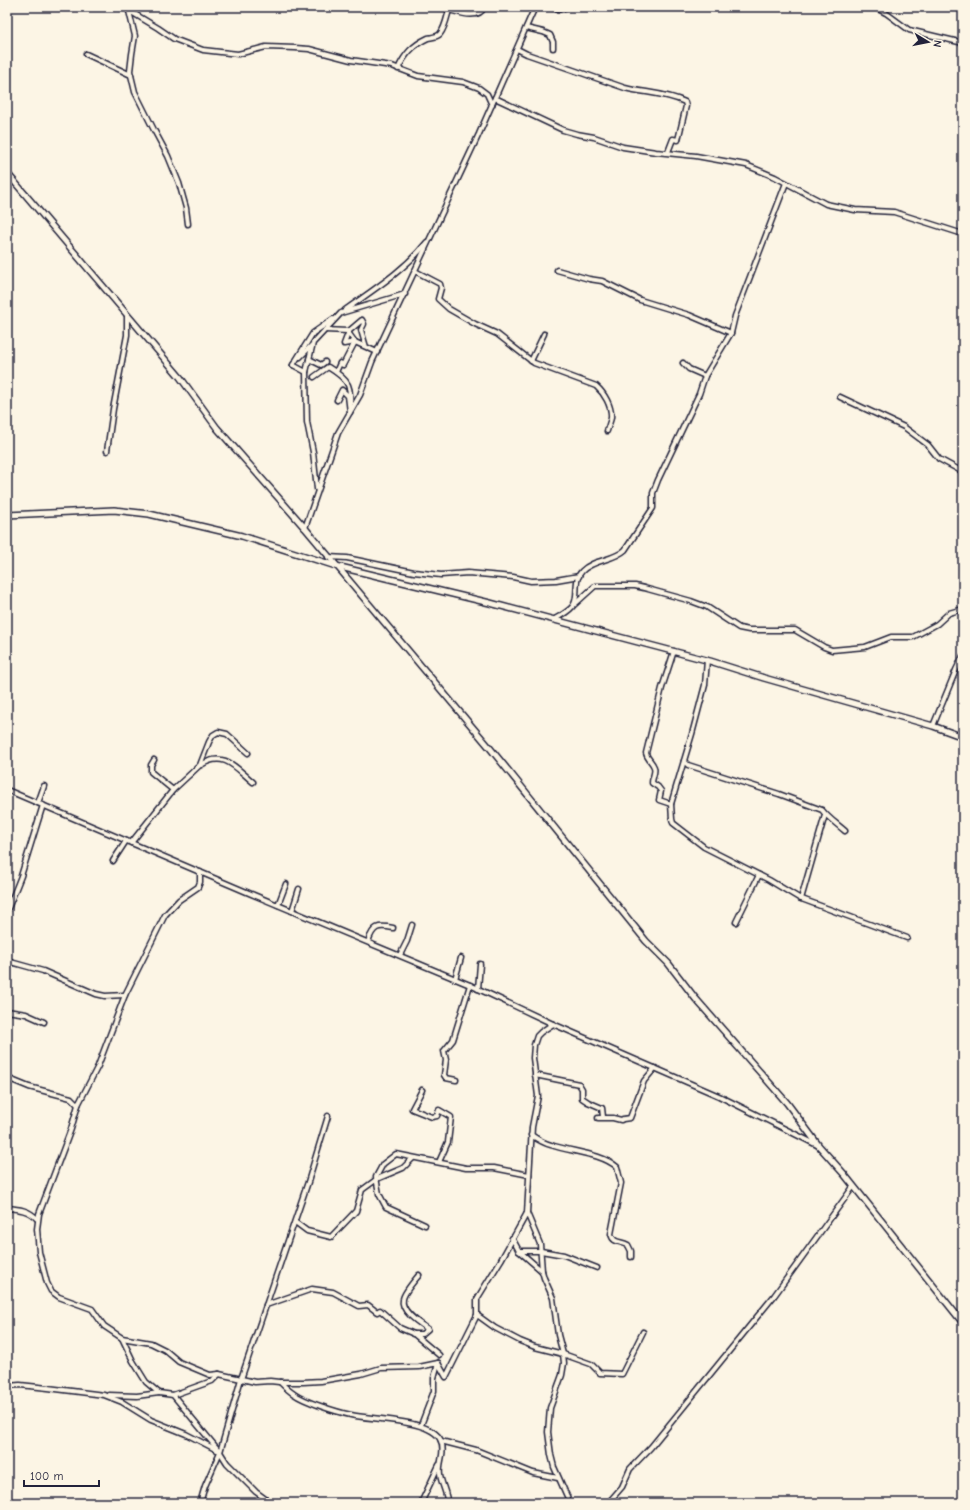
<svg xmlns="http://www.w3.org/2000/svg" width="970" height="1510" font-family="'Comic Neue',sans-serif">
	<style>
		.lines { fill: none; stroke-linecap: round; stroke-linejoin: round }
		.minor-casing { stroke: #22223b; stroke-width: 7 }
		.tertiary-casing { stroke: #22223b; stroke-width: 8 }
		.minor { stroke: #fcf5e5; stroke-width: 4 }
		.tertiary { stroke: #fcf5e5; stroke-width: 5 }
	</style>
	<rect width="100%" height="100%" fill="#fcf5e5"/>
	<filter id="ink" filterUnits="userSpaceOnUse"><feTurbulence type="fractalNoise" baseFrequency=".025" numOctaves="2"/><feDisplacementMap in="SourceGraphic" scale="8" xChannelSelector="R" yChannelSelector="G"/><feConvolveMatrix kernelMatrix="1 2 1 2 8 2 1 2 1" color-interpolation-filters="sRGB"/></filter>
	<g filter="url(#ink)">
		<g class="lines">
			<defs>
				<g id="minor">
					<path d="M 123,7 L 158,28 L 174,39 L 203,50 L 238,54 L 266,47 L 295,48 L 309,49 L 351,60 L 392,66 L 418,76 L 463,82 L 479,88 L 487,94 L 492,105"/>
					<path d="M 548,7 L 561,9 L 567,7"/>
					<path d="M 874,7 L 886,13 L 909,30 L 963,43"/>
					<path d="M 129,11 L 135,36 L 132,54 L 130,71 L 135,92 L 154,130 L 168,156 L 179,183 L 186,208 L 188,224"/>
					<path d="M 526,28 L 543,32 L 550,35 L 553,42 L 553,48"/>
					<path d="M 517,49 L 527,54 L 625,88 C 645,93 666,93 685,102 L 686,106 L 678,140 L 673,139 L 668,152"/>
					<path d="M 86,54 L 131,75"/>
					<path d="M 398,69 C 405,54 413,45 428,38 C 433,37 437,37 440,34 C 445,28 447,17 449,10 C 460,13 479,20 484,7"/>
					<path d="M 495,98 L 563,130 L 577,134 L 594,137 L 623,147 L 656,152 L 696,156 L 746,165 L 775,177 L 826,204 L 855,210 L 894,212 L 963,234"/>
					<path d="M 557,270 L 589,279 L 602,281 L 640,300 L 689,315 L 731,333"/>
					<path d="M 415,271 L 440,284 L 441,288 L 438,299 L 449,309 L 475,324 L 497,334 L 534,363 L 596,386 C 604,393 612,406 611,418 C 610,422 608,427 607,431"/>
					<path d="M 345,310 C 373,290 405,270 427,242"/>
					<path d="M 325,330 L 347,331 L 355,342 L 343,365 L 340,363 L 336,372"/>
					<path d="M 366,347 L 355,342 L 344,344 L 349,331 L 362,320 L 364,324 L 361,330 L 366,347 L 377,352"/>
					<path d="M 300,357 L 312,345"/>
					<path d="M 309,359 L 321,365 L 325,362"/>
					<path d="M 531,361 L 544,334"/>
					<path d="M 683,363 L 689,369 L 705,376 L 731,333 L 735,316 L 786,183"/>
					<path d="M 293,365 L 313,333 L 333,319"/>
					<path d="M 293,365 L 306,372"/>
					<path d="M 314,377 L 328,367 C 351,381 351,386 350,412 L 348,396 L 342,390 L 337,400"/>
					<path d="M 840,397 L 904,427 L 928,445 L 939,459 L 963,472"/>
					<path d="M 107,451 L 113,409 L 127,335 L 127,315"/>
					<path d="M 317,489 L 313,452 L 307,422 L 306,372 L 313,343 L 341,313 L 405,294"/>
					<path d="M 305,528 L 338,433 L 360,395 L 372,362 L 479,134 L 535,7"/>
					<path d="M 328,557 L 347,558 L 414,572 L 441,575 L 468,573 L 513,577 L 531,581 L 556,580 L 579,576"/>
					<path d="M 574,605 L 595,586 L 635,586 L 644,588 L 691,601 L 707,607 L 739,628 L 749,630 L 795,630 L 824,647 L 832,650 L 865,647 L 891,637 L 913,637 L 937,624 L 949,613 L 963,609"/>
					<path d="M 555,619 C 561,615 571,611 574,604 C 579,594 573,580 582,571 C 594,559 613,561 625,550 L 653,508 L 653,493 L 658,480 L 699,394 L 705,376"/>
					<path d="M 707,660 L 705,685 L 692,734 L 671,804 L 672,819 L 673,823 L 704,847 L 769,880 L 799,898 L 907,938"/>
					<path d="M 933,726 L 956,670 L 963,656"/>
					<path d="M 154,760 L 151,765 L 151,772 L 173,790"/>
					<path d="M 684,761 L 688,765 L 779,794 L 822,810 C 828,818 837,824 845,831"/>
					<path d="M 201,765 C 224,750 236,768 253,782"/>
					<path d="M 7,790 L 249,893 L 470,985 L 553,1024 L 719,1096 L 819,1146"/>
					<path d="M 38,803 L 44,786"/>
					<path d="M 671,804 L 659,800 L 661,791 L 658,787 L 652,783 C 652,777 656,772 654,767 C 652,761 647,759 646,753 L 662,688 L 674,651"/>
					<path d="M 131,843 L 173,790 L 200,765 L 209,742 L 213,735 L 218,732 L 227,734 L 248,753"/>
					<path d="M 113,861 L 126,841"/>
					<path d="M 200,872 L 200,882 L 198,887 L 179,900 L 165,915 L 125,995 L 98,1066 L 78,1105 L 71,1129 L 39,1214 L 37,1229 L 39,1252 L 47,1283 L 51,1291 L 59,1297 L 92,1309 L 104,1326 L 122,1338 L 133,1361 L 146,1382 L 159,1393 L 173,1395 L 220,1452 L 227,1463 L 256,1492 L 271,1503"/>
					<path d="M 801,899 L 825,815"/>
					<path d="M 278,905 L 286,884"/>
					<path d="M 7,911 L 21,876 L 43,805"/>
					<path d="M 292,911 L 299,889"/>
					<path d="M 736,922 L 759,875"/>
					<path d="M 368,942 C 373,926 378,925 393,928"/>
					<path d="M 400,955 L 407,941 L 412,925"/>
					<path d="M 7,961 L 43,971 L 96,994 L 105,996 L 125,995"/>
					<path d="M 455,979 L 461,958"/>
					<path d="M 478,989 L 480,964"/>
					<path d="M 7,1011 L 26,1014 L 44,1022"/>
					<path d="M 553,1024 L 541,1032 L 537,1036 L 534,1045 L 533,1058 L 538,1096 L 532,1127 L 527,1213 L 540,1244 L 542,1271 L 544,1278 L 553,1298 L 558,1335 L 563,1354 L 564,1363 L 562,1375 L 550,1408 L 548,1432 L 551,1455 L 554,1467 L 570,1503"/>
					<path d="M 535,1075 L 579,1084 L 582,1089 L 582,1098 L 588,1102 L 602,1108 L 603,1117"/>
					<path d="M 7,1078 L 29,1087 L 71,1098 L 78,1105"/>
					<path d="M 456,1080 L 446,1078 L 444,1075 L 446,1060 L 444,1051 L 453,1040 L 470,985"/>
					<path d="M 422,1090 L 412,1109 L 432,1117 L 437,1116 L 439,1110 L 451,1117 L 448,1142 L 439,1162"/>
					<path d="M 598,1118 L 613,1118 L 621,1120 L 623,1119 L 630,1118 L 644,1081 L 655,1068"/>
					<path d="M 531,1135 C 537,1139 543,1143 551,1145 C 571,1152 601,1153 617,1167 L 621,1183 L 620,1188 L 611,1234 C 613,1243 620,1241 628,1245 L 631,1251 L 631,1257"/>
					<path d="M 7,1208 C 19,1209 29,1210 37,1219"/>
					<path d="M 295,1222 L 307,1231 L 331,1237 L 356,1211 L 362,1190 L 377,1179 L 403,1168 L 413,1158"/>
					<path d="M 425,1225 L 386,1207 L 379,1194 L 376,1177 L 383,1164 L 396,1154 L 466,1168 L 494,1168 L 529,1175"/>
					<path d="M 512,1238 L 519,1251 L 542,1271"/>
					<path d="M 519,1251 L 541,1251 L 564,1255 L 597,1268"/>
					<path d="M 266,1305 L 312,1289 L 333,1292 L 359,1306 L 368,1305 L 377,1312 L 380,1310 L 400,1328 L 414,1334 L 439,1355"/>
					<path d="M 477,1315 L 495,1328 L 520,1341 L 535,1347 L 563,1354 L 591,1364 L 600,1373 L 622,1374 L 643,1332"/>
					<path d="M 413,1334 L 422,1334 L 428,1329 C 419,1323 400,1311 403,1299 C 404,1292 415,1280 419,1275"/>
					<path d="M 122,1338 L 151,1343 L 165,1350 L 179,1362 L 210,1375 L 219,1374 L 255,1382 L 270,1381 L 279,1382 L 303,1382 L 321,1381 L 361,1374 L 381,1368 L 419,1367 L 438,1363"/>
					<path d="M 438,1363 L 446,1377 L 477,1315 L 477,1299 L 501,1260 L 527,1213"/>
					<path d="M 280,1382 C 284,1386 289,1391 294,1394 C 305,1402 337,1412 351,1415 C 372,1420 433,1419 441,1441 C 446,1452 438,1463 440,1474 C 441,1484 448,1495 447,1503"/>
					<path d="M 7,1386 L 20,1385 L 48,1388 L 104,1395 L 122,1402 L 151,1420 L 186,1434 L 217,1450"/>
					<path d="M 109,1395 L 137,1396 L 159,1393"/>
					<path d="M 173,1395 L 212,1381 L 219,1374"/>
					<path d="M 421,1425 L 434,1391 L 434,1378 L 438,1363"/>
					<path d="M 441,1441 L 476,1450 L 533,1473 L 558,1478"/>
					<path d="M 200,1503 L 205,1486 L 220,1452 L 241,1379 L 308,1182 L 328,1116"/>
					<path d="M 421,1503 L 439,1465"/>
					<path d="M 608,1503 L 622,1487 L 630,1469 L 651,1447 L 774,1296 L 853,1187"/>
				</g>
				<g id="tertiary">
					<path d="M 7,173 L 180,377 L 217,428 L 305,528 L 490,748 L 646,941 L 668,963 L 695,998 L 787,1103 L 819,1146 L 844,1174 L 963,1323"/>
					<path d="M 7,515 L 114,510 L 149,514 L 242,536 L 336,566 L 490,603 L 710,661 L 764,678 L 933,726 L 963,737"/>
				</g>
			</defs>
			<use href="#minor" class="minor-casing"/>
			<use href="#tertiary" class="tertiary-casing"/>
			<use href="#minor" class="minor"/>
			<use href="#tertiary" class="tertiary"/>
		</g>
	</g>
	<rect width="970" height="1510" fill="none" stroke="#fcf5e5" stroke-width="24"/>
	<rect x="12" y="12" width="946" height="1486" fill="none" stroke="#22223b" stroke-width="1.5" filter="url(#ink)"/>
	<g transform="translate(928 42) rotate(100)" stroke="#fcf5e5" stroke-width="3" paint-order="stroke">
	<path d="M0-3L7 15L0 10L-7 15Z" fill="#22223b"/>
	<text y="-6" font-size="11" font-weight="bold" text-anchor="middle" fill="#22223b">N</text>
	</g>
	<path d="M24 1480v6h75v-6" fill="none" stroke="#22223b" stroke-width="2"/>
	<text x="30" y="1480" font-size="12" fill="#22223b" stroke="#fcf5e5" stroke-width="3" paint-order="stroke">100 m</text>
</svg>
